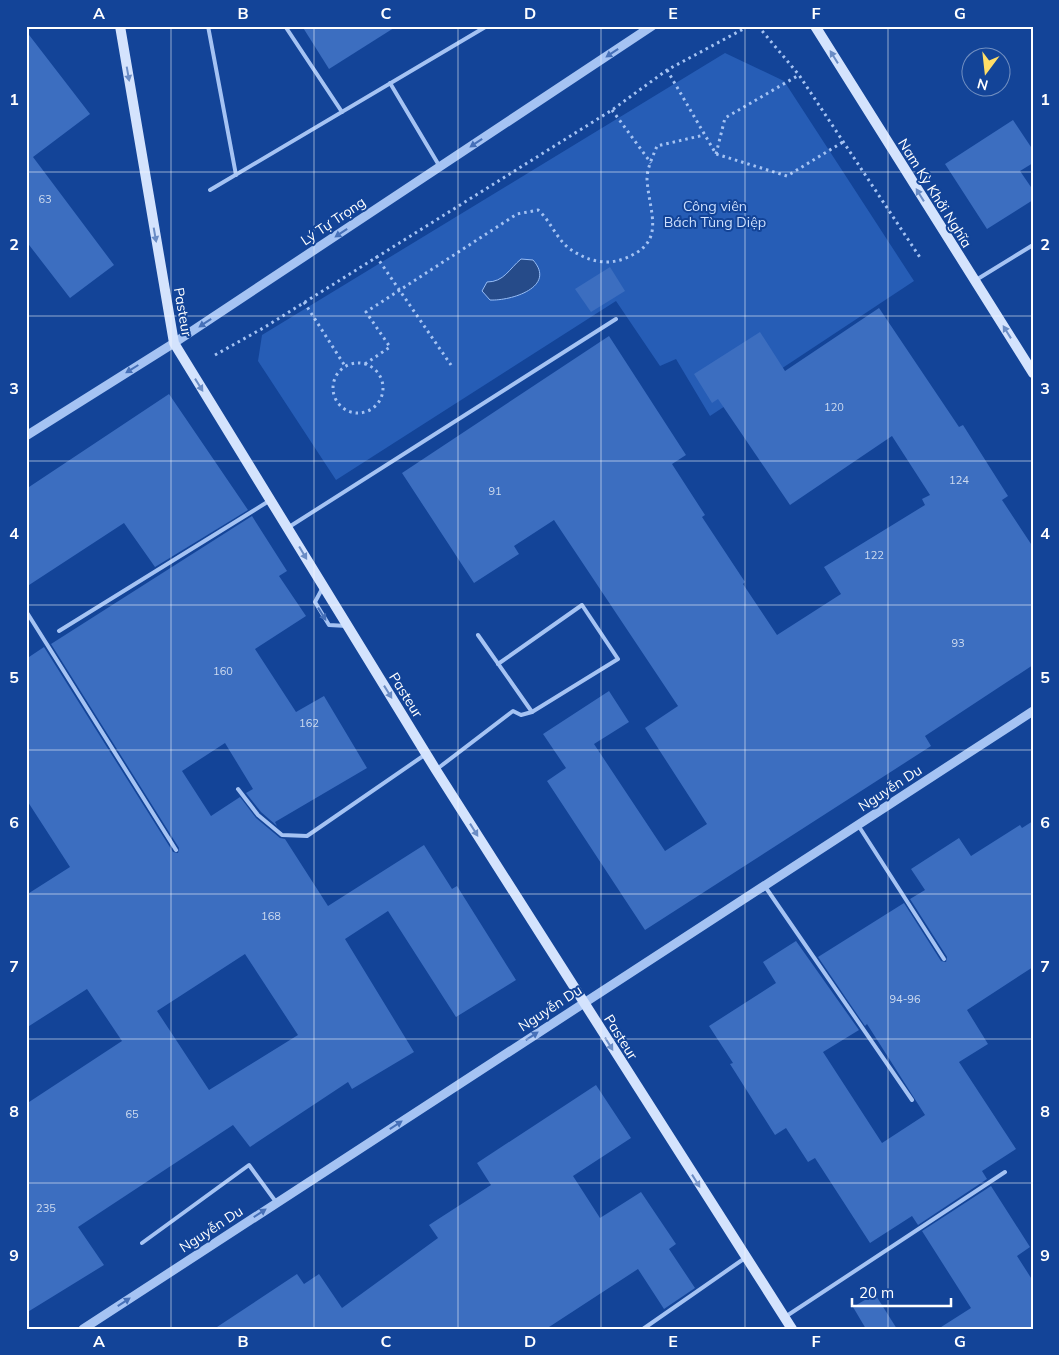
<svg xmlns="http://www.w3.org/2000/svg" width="1059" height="1355" font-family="Mulish,sans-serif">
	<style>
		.green { fill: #265db6 }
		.water { fill: #264b89; stroke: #97bdf6 }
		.building { fill: #3c6ec0; fill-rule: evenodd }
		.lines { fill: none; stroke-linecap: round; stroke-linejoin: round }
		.path { stroke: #a5c3f3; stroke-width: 3; stroke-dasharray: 2.5 4; stroke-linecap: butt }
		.service { stroke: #a5c3f3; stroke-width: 4 }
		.tertiary { stroke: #a5c3f3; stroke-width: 9 }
		.secondary { stroke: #d4e3fd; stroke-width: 10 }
		.oneway { fill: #4670b8 }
		.oneway2 { fill: #6a8cc5 }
		.grid { fill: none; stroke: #fff; stroke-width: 1; stroke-opacity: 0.55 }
		.labels { text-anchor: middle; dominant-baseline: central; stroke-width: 4; stroke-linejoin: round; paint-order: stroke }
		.number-label { font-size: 11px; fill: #cedbef }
		.street-label { font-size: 14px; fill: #fff; stroke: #134498 }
		.park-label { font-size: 14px; fill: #cddffd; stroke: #134498 }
		.neatline { fill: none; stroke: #fff; stroke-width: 2 }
		.grid-label { font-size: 16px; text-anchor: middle; font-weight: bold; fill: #fff }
	</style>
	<rect width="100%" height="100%" fill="#134498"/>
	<path class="green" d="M 725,53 L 784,81 L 914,281 L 710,416 L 676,359 L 660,366 L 616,301 L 336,480 L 258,361 L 262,335 Z"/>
	<path class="water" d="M 521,259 L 533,260 C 557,287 511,301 490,300 L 482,291 L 487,282 C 504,282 509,269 521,259 Z"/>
	<g class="building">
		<path d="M 302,26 L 397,26 L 329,69 Z"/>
		<path d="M 26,31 L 90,114 L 33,157 L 114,265 L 70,298 L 26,241 Z"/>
		<path d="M 1013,120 L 1033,150 L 1033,163 L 1020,171 L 1033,190 L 1033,200 L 987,229 L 945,164 Z"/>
		<path d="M 610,267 L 625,291 L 591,312 L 575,289 Z"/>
		<path d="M 879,308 L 959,427 L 963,425 L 1008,496 L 1002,500 L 1033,547 L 1033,665 L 925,736 L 931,746 L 645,930 L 547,781 L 566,768 L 543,734 L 609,691 L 629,722 L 594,744 L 665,851 L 707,824 L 645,728 L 678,706 L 554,520 L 514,546 L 519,554 L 474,583 L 402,473 L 609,336 L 686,455 L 672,464 L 705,515 L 702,517 L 745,582 L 743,584 L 777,635 L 841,594 L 824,567 L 925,505 L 922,499 L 930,495 L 892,436 L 790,505 L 718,399 L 712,403 L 694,374 L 760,332 L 785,371 Z"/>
		<path d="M 169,394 L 248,510 L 155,567 L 124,523 L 26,587 L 26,489 Z"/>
		<path d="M 252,516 L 287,571 L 279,576 L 306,616 L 255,649 L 296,712 L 324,696 L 367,768 L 275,822 L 277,826 L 261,812 L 246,793 L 253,789 L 225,743 L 182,771 L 211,816 L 240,797 L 256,818 L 280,838 L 285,839 L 328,906 L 424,845 L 452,889 L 457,886 L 516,980 L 456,1017 L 388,911 L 345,939 L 414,1052 L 352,1089 L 348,1082 L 250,1147 L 233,1125 L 78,1227 L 104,1265 L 26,1313 L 26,1104 L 122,1041 L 87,989 L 26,1028 L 26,895 L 70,867 L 26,799 L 26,659 L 44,647 L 173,852 L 178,853 L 179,848 L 51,644 ZM 245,954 L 298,1035 L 209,1090 L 157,1011 Z"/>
		<path d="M 1033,821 L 1033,967 L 967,1010 L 988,1044 L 959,1062 L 1016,1149 L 982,1171 L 987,1179 L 918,1225 L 912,1216 L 870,1243 L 815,1158 L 808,1162 L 786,1128 L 775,1135 L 730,1064 L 733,1063 L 709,1026 L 776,983 L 763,962 L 796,941 L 859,1030 L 823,1052 L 882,1143 L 925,1115 L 867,1024 L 865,1026 L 818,957 L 904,903 L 941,961 L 946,962 L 947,957 L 910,899 L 925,890 L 911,869 L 959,838 L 971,856 L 1020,825 L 1022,828 Z"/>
		<path d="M 596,1085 L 631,1138 L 573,1176 L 600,1218 L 641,1192 L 676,1244 L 669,1249 L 695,1288 L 664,1309 L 638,1269 L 546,1329 L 214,1329 L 297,1274 L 304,1284 L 319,1274 L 342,1308 L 438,1238 L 429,1225 L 491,1185 L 477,1163 Z"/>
		<path d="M 991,1186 L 1030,1247 L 1017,1256 L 1033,1281 L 1033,1329 L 938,1329 L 971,1308 L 922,1231 Z"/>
		<path d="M 875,1294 L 897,1329 L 866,1329 L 853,1307 Z"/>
	</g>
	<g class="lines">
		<g class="path">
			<path d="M 758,26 L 799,75 L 921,259"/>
			<path d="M 667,70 L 716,154 L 787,176 L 843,142"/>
			<path d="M 612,110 L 651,163"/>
			<path d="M 716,154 L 725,118 L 799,75"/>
			<path d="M 376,256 L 451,365"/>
			<path d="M 304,302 L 345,366"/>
			<path d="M 215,355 L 265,327 L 612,110 L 667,70 L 749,26"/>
			<circle cx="358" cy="388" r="25"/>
			<path d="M 365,364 L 390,347 L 366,312 L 517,214 L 538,210 C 551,221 556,239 570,249 C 586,260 604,266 623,259 C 668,243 649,214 647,179 C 647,168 653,156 657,146 L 704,135"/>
		</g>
		<g class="service">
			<path d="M 208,26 L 236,175"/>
			<path d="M 285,26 L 342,112"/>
			<path d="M 390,83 L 440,167"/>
			<path d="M 210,190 L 487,26"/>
			<path d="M 976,280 L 1033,245"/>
			<path d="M 289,527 L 616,319"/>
			<path d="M 322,589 L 315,602 L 329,625 L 347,626"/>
			<path d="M 26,611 L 176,850"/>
			<path d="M 59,631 L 269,501"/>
			<path d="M 478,635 L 532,712"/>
			<path d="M 437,769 L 513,711 L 521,715 L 532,712 L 618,659 L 582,605 L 498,664"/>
			<path d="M 238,789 L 258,815 L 282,835 L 307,836 L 426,754"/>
			<path d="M 858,825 L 944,959"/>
			<path d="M 764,885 L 912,1100"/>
			<path d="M 142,1243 L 249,1165 L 276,1202"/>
			<path d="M 785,1317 L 1005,1172"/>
			<path d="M 643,1329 L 745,1258"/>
		</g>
		<g class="tertiary">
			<path d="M 26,436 L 174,343 L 652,26"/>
			<path d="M 83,1329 L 1033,711"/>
		</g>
		<g class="secondary">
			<path d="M 120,26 L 174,343 L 436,770 L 792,1329"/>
			<path d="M 815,26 L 1033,373"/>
		</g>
	</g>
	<defs><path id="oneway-solid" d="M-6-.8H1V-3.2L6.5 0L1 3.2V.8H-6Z" transform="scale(1.25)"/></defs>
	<g class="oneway">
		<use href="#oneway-solid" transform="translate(612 53) rotate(146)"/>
		<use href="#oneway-solid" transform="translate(476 143) rotate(146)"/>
		<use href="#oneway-solid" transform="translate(341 233) rotate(146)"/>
		<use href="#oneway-solid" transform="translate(205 323) rotate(146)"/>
		<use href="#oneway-solid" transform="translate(132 369) rotate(148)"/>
		<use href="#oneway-solid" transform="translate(322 614) rotate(58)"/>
		<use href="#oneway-solid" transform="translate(532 1036) rotate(-33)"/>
		<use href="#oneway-solid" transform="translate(396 1125) rotate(-33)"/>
		<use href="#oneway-solid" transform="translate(260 1213) rotate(-33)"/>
		<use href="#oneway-solid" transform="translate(124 1302) rotate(-33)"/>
	</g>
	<g class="oneway2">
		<use href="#oneway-solid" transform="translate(834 57) rotate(-122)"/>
		<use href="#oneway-solid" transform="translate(128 74) rotate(80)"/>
		<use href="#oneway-solid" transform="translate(920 195) rotate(-122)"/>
		<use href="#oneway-solid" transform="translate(155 235) rotate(80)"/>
		<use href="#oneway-solid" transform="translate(1007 332) rotate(-122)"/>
		<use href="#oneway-solid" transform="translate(199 385) rotate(58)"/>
		<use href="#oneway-solid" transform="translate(303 553) rotate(59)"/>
		<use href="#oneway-solid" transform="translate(388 692) rotate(58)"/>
		<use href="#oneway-solid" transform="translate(474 830) rotate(58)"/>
		<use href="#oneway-solid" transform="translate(609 1044) rotate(58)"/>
		<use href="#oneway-solid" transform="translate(696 1181) rotate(58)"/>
	</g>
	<path class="grid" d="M 171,26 L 171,1329M 314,26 L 314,1329M 458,26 L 458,1329M 601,26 L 601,1329M 745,26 L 745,1329M 888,26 L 888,1329M 26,172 L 1033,172M 26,316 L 1033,316M 26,461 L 1033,461M 26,605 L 1033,605M 26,750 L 1033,750M 26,894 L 1033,894M 26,1039 L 1033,1039M 26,1183 L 1033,1183"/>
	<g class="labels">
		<g class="number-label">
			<text x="45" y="199">63</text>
			<text x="834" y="407">120</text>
			<text x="959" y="480">124</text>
			<text x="495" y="491">91</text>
			<text x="874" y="555">122</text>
			<text x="958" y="643">93</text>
			<text x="223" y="671">160</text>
			<text x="309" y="723">162</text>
			<text x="271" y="916">168</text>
			<text x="905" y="999">94-96</text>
			<text x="132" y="1114">65</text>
			<text x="46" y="1208">235</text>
		</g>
		<g class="street-label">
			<text transform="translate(935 193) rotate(58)">Nam Kỳ Khởi Nghĩa</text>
			<text transform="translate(333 221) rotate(-34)">Lý Tự Trọng</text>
			<text transform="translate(183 312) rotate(80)">Pasteur</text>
			<text transform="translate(406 695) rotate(58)">Pasteur</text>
			<text transform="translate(890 788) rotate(-33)">Nguyễn Du</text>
			<text transform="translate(550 1008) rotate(-33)">Nguyễn Du</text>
			<text transform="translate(621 1037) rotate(58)">Pasteur</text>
			<text transform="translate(211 1229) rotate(-33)">Nguyễn Du</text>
		</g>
		<g class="park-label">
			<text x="715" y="206">Công viên<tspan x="715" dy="16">Bách Tùng Diệp</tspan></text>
		</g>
	</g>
	<rect width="1059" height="1355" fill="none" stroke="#134498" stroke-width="55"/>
	<g transform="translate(986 72) rotate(195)"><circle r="24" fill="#134498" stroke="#718fc1"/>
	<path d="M0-4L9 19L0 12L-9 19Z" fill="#ffdd67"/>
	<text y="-8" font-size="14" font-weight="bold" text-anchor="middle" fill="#ffffff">N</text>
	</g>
	<path d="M852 1298v8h99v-8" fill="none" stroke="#ffffff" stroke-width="2.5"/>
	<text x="859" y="1298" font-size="15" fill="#ffffff" stroke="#134498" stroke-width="4" paint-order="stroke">20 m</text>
	<rect x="28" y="28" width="1004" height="1300" class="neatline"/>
	<g class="grid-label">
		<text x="99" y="19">A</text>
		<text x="243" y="19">B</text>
		<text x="386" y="19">C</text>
		<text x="530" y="19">D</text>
		<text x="673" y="19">E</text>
		<text x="816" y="19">F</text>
		<text x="960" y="19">G</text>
		<text x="14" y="105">1</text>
		<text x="1045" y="105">1</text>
		<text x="14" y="250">2</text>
		<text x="1045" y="250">2</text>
		<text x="14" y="394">3</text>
		<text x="1045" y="394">3</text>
		<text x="14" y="539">4</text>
		<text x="1045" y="539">4</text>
		<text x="14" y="683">5</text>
		<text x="1045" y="683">5</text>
		<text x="14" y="828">6</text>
		<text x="1045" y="828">6</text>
		<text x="14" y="972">7</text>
		<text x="1045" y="972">7</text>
		<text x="14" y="1117">8</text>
		<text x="1045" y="1117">8</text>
		<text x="14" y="1261">9</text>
		<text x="1045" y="1261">9</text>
		<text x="99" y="1347">A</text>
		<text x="243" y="1347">B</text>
		<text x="386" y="1347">C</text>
		<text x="530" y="1347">D</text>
		<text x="673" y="1347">E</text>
		<text x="816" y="1347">F</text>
		<text x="960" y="1347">G</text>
	</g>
</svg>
